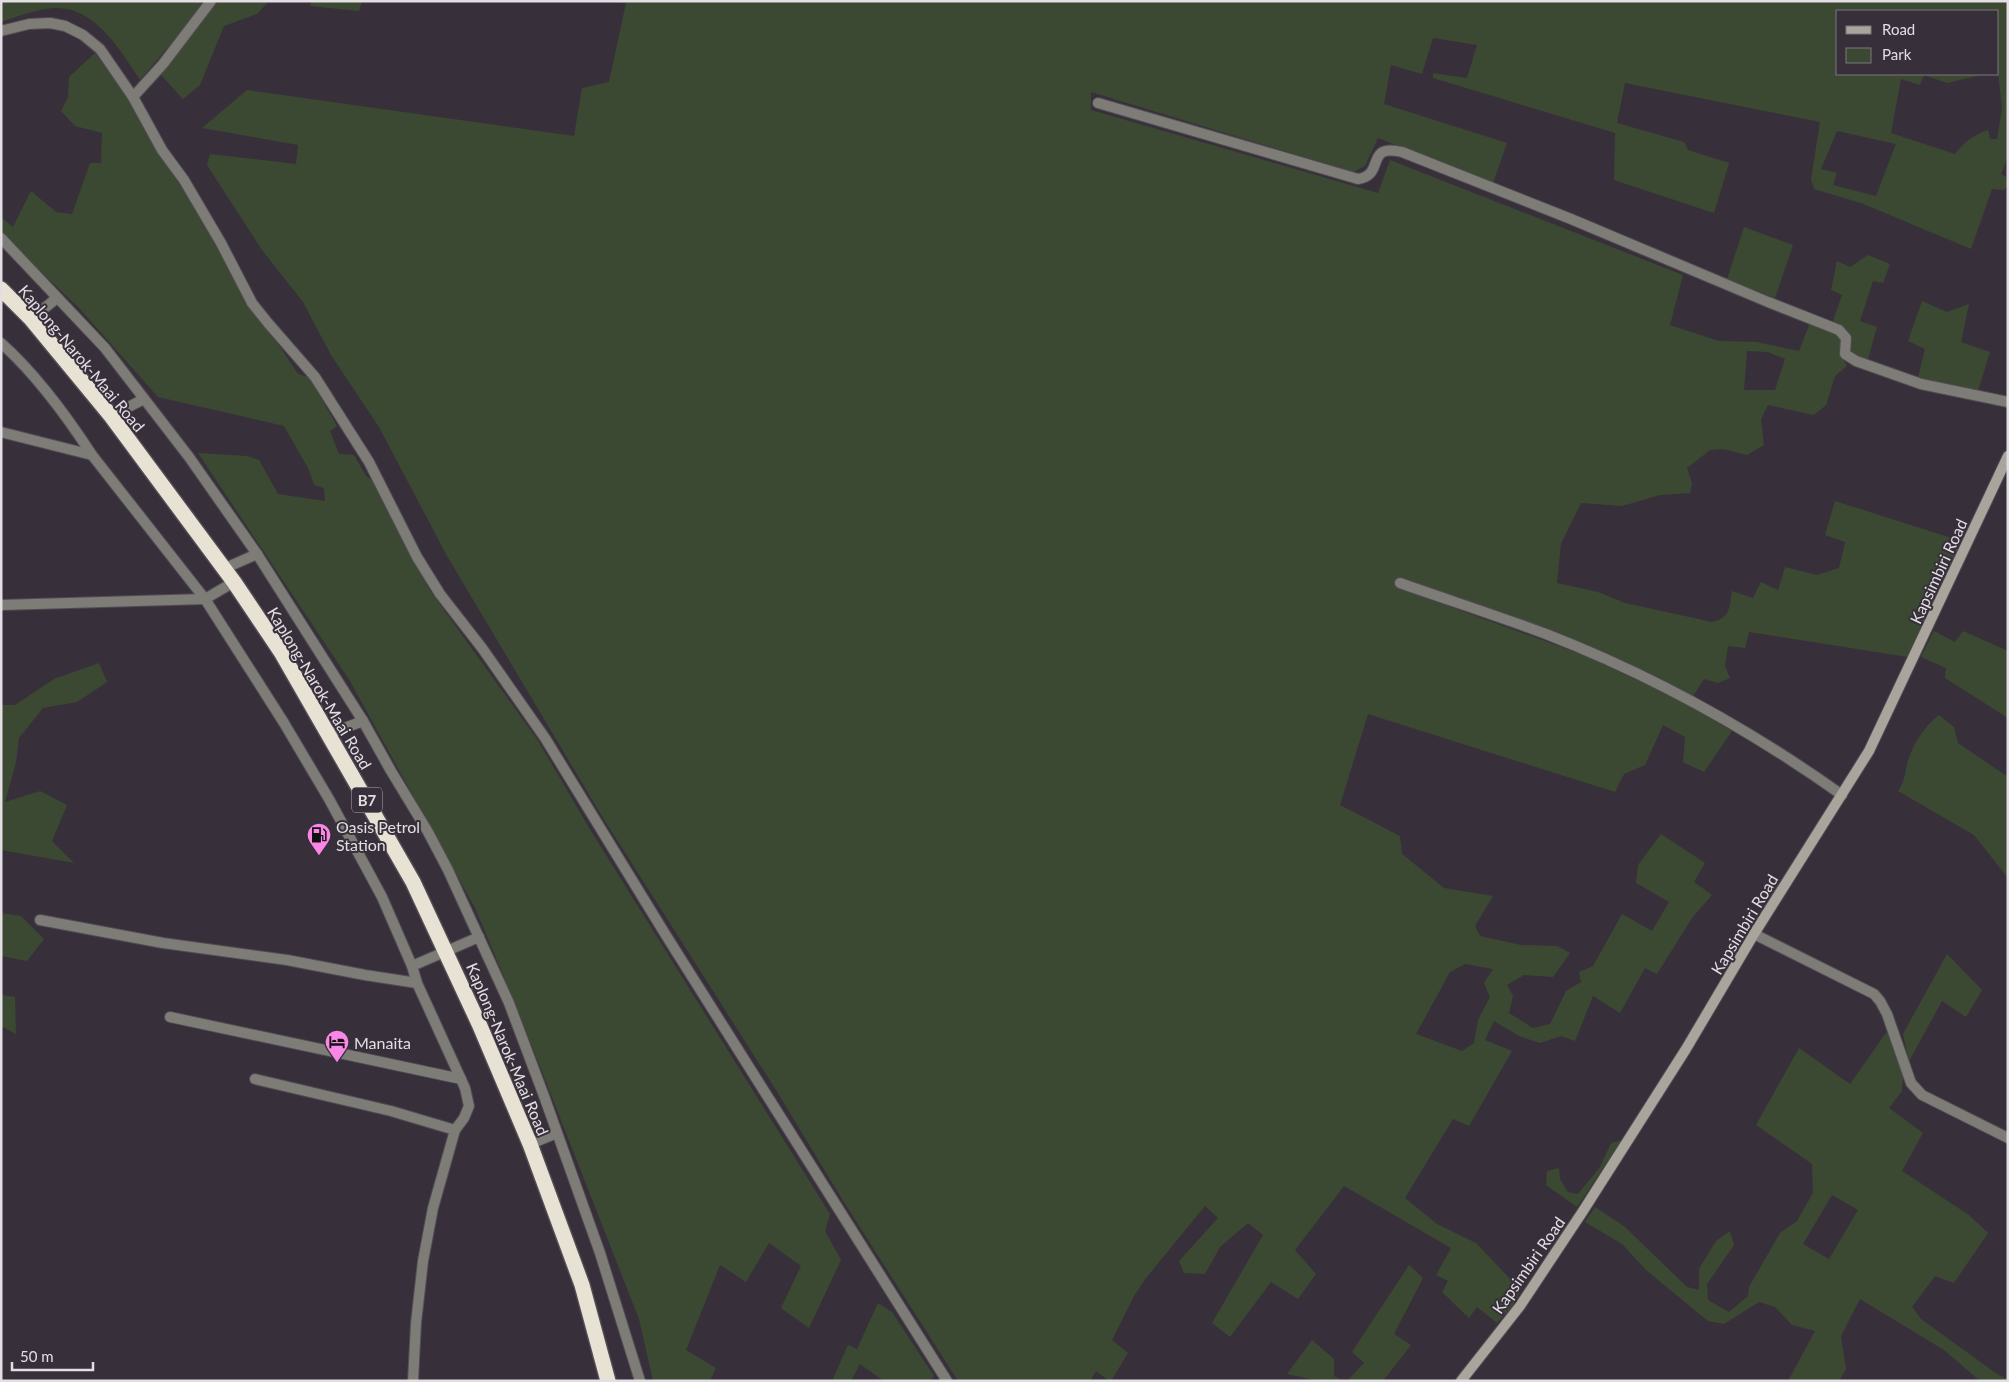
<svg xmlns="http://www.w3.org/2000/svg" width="2009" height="1382" font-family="Lato,sans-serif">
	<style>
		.green { fill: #3c4932; fill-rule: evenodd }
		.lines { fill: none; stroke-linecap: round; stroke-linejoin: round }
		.street-casing { stroke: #524c55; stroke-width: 12 }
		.secondary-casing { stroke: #524c55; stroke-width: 12 }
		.highway-casing { stroke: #524c55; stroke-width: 18 }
		.street { stroke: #7e7c76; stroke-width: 10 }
		.secondary { stroke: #a9a59c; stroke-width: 10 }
		.highway { stroke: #e7e2d3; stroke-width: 15 }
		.labels { text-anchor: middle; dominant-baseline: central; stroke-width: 4; stroke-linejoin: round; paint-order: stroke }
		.shield { fill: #37303a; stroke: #afaab1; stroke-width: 1 }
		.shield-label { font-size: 15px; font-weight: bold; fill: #e2dee4 }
		.street-label { font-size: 16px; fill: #e2dee4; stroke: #37303a }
		.poi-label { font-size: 16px; fill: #e2dee4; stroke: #37303a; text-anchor: start }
	</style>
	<rect width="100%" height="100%" fill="#37303a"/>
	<g class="green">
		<path d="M 1,1 L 203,1 L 184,28 L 140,80 C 118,47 92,1 46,9 C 31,11 16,17 1,22 Z"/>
		<path d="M 216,1 L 269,1 L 257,14 L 224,26 L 200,85 L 183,99 L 161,75 Z"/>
		<path d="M 311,1 L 362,1 L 359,11 L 310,6 Z"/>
		<path d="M 600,1 L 2008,1 L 2008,156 L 2001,174 L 2008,178 L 2008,185 L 2004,190 L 1992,189 L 1971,249 L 1861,203 L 1814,189 L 1811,179 L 1820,122 L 1625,83 L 1617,123 L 1684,142 L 1688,150 L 1729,163 L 1714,213 L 1614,180 L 1615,133 L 1433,78 L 1433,73 L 1467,78 L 1477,45 L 1433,38 L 1422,74 L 1391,65 L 1384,104 L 1507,143 L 1493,183 L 1378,138 L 1365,166 L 1353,172 L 1091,92 L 1091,110 L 1378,193 L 1390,160 L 1683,275 L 1670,325 L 1719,341 L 1757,342 L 1799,351 L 1810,323 L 1836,333 L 1842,339 L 1841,354 L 1847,366 L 1835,376 L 1826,405 L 1814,415 L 1768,405 L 1761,419 L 1764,445 L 1747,455 L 1723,449 L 1710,450 L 1687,468 L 1692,483 L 1690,493 L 1660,495 L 1622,506 L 1581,503 L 1561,544 L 1557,583 L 1598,592 L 1625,603 L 1712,622 C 1731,618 1729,607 1732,591 L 1753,598 L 1761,582 L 1778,590 L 1785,567 L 1817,575 L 1839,568 L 1845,542 L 1825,535 L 1835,501 L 1961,541 L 1908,657 L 1749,632 L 1745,648 L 1728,646 L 1725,666 L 1730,678 L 1718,683 L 1704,679 L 1692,698 L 1605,653 L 1398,577 L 1395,587 L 1589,657 L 1689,705 L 1732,731 L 1704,772 L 1683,762 L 1685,737 L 1663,725 L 1645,765 L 1624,774 L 1615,792 L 1368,714 L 1340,805 L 1400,836 L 1402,854 L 1444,888 L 1493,896 L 1475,926 L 1480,936 L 1521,945 L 1557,946 L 1570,953 L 1553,977 L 1524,975 L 1507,985 L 1513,996 L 1509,1013 L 1533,1028 L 1550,1024 L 1566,991 L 1581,982 L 1579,972 L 1593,966 L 1622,914 L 1652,931 L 1669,902 L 1636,883 L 1638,865 L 1661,834 L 1705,863 L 1694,882 L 1712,895 L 1692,918 L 1657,974 L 1645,968 L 1620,1013 L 1593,996 L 1575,1041 L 1561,1036 L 1540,1043 L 1519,1036 L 1494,1021 L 1485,1040 L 1512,1051 L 1469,1126 L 1453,1119 L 1405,1198 L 1437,1224 L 1476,1243 L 1513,1282 L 1524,1284 L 1513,1305 L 1497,1323 L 1477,1307 L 1469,1318 L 1442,1292 L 1448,1281 L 1436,1275 L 1451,1248 L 1344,1186 L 1295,1250 L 1316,1274 L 1298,1299 L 1271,1282 L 1230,1337 L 1212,1323 L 1263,1235 L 1248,1223 L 1220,1247 L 1205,1274 L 1184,1273 L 1179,1261 L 1218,1218 L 1205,1206 L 1146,1278 L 1134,1296 L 1112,1340 L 1128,1353 L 1111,1381 L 1109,1381 L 1096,1371 L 1090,1381 L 958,1381 L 842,1199 L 776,1090 L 603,818 L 447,556 L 379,427 L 331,355 L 303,302 L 262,250 L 207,165 L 210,154 L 296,164 L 298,145 L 202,128 L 247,90 L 574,136 L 582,88 L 609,82 L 626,3 ZM 1838,11 L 1998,11 L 1998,72 L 2002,109 L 1997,139 L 1990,139 L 1988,130 C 1973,135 1964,142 1955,154 L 1891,133 L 1901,79 L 1920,85 L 1924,75 L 1947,83 L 1977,76 L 1982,74 L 1838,74 ZM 1837,131 L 1896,144 L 1876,196 L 1833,185 L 1837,173 L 1821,169 ZM 1747,351 L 1768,352 L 1785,359 L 1775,390 L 1744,390 ZM 1465,964 L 1493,969 L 1484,983 L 1490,997 L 1478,1020 L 1474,1043 L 1462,1051 L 1416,1034 L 1450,972 Z"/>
		<path d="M 95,53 L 125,95 L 154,146 L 207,226 L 247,304 L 279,345 L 298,374 L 309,377 L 337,426 L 330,431 L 339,454 L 354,455 L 366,476 L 372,480 L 431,592 L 537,739 L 591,831 L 830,1214 L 825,1231 L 841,1260 L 809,1328 L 781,1308 L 801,1266 L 769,1243 L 746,1282 L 720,1265 L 686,1350 L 716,1368 L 710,1381 L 653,1381 L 639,1319 L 515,1003 L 475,908 L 350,681 L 198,453 L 247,456 L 259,460 L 278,494 L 325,501 L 324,488 L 314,485 L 308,468 L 284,426 L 158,397 L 79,308 L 1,234 L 1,217 L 13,227 L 31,191 L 56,212 L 72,214 L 90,163 L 101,163 L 102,133 L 75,126 L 61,111 L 68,97 L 69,77 Z"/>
		<path d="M 1744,227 L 1793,245 L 1775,298 L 1727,279 Z"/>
		<path d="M 1868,255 L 1890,264 L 1883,283 L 1873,281 L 1860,321 L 1877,327 L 1868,359 L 1852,355 L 1849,350 C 1852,330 1849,330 1833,321 L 1842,295 L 1831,290 L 1837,261 L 1850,267 Z"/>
		<path d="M 1922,301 L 1947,312 L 1969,304 L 1961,342 L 1990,352 L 1978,391 L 1918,378 L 1925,349 L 1908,341 Z"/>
		<path d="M 1934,631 L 1955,642 L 1963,631 L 2008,651 L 2008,718 L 1945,678 L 1946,668 L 1921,657 Z"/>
		<path d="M 99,663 L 107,682 L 77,702 L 43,708 L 19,738 L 16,762 L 5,802 L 40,791 L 67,805 L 52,841 L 74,863 L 1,850 L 1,705 L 15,705 L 54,679 Z"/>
		<path d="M 1939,715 L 1954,727 L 1958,743 L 2008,777 L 2008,878 L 1974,835 L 1898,791 C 1905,781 1905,772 1908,761 C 1913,743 1925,726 1939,715 Z"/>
		<path d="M 1,913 L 21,916 L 44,939 L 27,961 L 1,956 Z"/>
		<path d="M 1947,954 L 1982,990 L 1966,1017 L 1942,1001 L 1909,1061 L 1903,1034 Z"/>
		<path d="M 1,995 L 15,997 L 16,1034 L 1,1026 Z"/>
		<path d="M 1888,1030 L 1903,1075 L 1902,1091 L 1889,1108 L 1923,1133 L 1902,1171 L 1969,1215 L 1988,1233 L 1954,1283 L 1935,1276 L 1912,1307 L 1921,1319 L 1997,1374 L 2008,1379 L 2008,1381 L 1980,1381 L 1944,1350 L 1860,1299 L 1841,1336 L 1846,1369 L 1839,1381 L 1788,1381 L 1815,1331 L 1792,1325 L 1775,1307 L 1759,1302 L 1724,1324 L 1708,1321 L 1646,1270 L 1622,1244 L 1585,1222 L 1595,1207 L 1625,1227 L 1687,1287 L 1699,1290 L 1699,1269 L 1716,1241 L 1730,1231 L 1734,1245 L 1707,1284 L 1708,1300 L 1729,1312 L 1748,1296 L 1749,1287 L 1780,1233 L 1797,1221 L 1813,1193 L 1812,1164 L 1756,1125 L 1799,1048 L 1850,1084 ZM 1832,1195 L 1858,1210 L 1829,1259 L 1803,1244 Z"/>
		<path d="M 1622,1140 L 1577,1207 L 1546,1185 L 1547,1171 L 1559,1168 L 1560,1179 L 1568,1192 L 1578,1194 L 1600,1167 L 1611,1143 Z"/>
		<path d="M 1409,1265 L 1423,1278 L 1394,1334 L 1411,1345 L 1383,1381 L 1347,1381 L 1364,1363 L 1352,1352 Z"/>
		<path d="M 878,1303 L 892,1312 L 934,1376 L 930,1381 L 884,1381 L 860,1364 L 851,1381 L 832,1381 L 848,1345 L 857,1349 Z"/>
		<path d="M 1312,1340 L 1334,1359 L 1334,1376 L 1344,1381 L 1319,1381 L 1287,1374 Z"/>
	</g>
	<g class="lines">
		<defs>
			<g id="street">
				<path d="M 1,31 L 29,24 L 50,23 L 65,26 L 83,35 L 100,49 L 133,97 L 162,150 L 184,180 L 221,243 L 252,303 L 268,323 L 315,377 L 369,462 L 417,557 L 440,594 L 482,648 L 545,738 L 667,937 L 947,1381"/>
				<path d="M 133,97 L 163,64 L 211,1"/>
				<path d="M 1098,103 L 1358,179 C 1386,175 1364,143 1402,152 L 1571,219 L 1768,302 L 1839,330 L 1846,338 L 1845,354 L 1856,361 L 1921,384 L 2008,402"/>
				<path d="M 1,238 L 105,348 L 189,457 L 257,554 L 363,721 L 391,771 L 428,832 L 448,870 L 509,1003 L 544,1096 L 600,1253 L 640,1381"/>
				<path d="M 31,319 L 57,298"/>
				<path d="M 1,343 C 37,375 66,415 92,455 L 205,599 L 284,723 L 329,799 L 382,897 L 412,966 L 417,983 L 465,1088 L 469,1106 L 464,1118 L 455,1130 L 433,1208 L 423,1261 L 416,1323 L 413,1381"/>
				<path d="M 111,416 L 144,399"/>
				<path d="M 1,432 L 92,455"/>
				<path d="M 223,569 L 257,554"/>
				<path d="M 1400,583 C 1448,600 1498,616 1546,634 C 1649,674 1752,731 1842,795"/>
				<path d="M 1,605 L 205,599 L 234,582"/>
				<path d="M 329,734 L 363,721"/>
				<path d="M 40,920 L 163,943 L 287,960 L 365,975 L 417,983"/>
				<path d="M 1754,934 L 1874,994 L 1880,1001 L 1887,1014 L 1911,1083 L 1922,1095 L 2008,1138"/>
				<path d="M 412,966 L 479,937"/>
				<path d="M 170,1017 L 461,1079"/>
				<path d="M 255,1079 L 391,1111 L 455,1130"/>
				<path d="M 530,1144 L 557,1133"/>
			</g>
			<path id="secondary" d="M 1461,1381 L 1520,1306 L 1583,1211 L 1686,1049 L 1754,934 L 1869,751 L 2008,456"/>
			<path id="highway" d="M 1,289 L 31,319 L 111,416 L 234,582 L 281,652 L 413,882 L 480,1026 L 530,1144 L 582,1285 L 608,1381"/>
		</defs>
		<use href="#street" class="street-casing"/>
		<use href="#secondary" class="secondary-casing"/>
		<use href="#highway" class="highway-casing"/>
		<use href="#street" class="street"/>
		<use href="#secondary" class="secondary"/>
		<use href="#highway" class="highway"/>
	</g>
	<defs>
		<symbol id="fuel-pin" viewBox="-11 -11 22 30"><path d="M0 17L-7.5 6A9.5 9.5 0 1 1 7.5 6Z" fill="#fa87e7" stroke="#37303a"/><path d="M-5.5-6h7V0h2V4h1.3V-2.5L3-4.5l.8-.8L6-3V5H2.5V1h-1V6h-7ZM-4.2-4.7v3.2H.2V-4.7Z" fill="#111"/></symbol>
		<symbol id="hotel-pin" viewBox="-11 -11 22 30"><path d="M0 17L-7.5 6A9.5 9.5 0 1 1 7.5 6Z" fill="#fa87e7" stroke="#37303a"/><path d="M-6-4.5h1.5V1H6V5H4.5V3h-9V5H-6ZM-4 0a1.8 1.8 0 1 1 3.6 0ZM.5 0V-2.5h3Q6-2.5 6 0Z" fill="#111"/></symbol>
	</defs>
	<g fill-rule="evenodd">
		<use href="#fuel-pin" x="305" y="821" width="28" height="38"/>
		<use href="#hotel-pin" x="323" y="1028" width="28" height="38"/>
	</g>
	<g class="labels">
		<rect class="shield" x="352" y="787.5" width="30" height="25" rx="4"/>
		<g class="shield-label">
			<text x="367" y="800">B7</text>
		</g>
		<g class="street-label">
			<text transform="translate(82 358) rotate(50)">Kaplong-Narok-Maai Road</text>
			<text transform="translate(1938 571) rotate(-65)">Kapsimbiri Road</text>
			<text transform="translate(320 688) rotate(59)">Kaplong-Narok-Maai Road</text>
			<text transform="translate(1744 924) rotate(-59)">Kapsimbiri Road</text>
			<text transform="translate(508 1049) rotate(67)">Kaplong-Narok-Maai Road</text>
			<text transform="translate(1528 1265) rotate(-55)">Kapsimbiri Road</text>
		</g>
		<g class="poi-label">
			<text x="336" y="826">Oasis Petrol<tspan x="336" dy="18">Station</tspan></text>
			<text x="354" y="1042">Manaita</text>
		</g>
	</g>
	<rect width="2009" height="1382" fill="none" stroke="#e2dee4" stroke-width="5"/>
	<rect x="1836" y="10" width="162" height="65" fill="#37303a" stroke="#7b767e"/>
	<rect x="1846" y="26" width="25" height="8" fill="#a9a59c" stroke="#7b767e"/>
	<text x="1882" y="35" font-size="15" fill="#e2dee4">Road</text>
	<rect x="1846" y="48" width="25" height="15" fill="#3c4932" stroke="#7b767e"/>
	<text x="1882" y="60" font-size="15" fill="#e2dee4">Park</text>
	<path d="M12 1362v8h81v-8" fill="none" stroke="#e2dee4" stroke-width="2.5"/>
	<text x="20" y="1362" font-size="15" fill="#e2dee4" stroke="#37303a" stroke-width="4" paint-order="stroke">50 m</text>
</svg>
